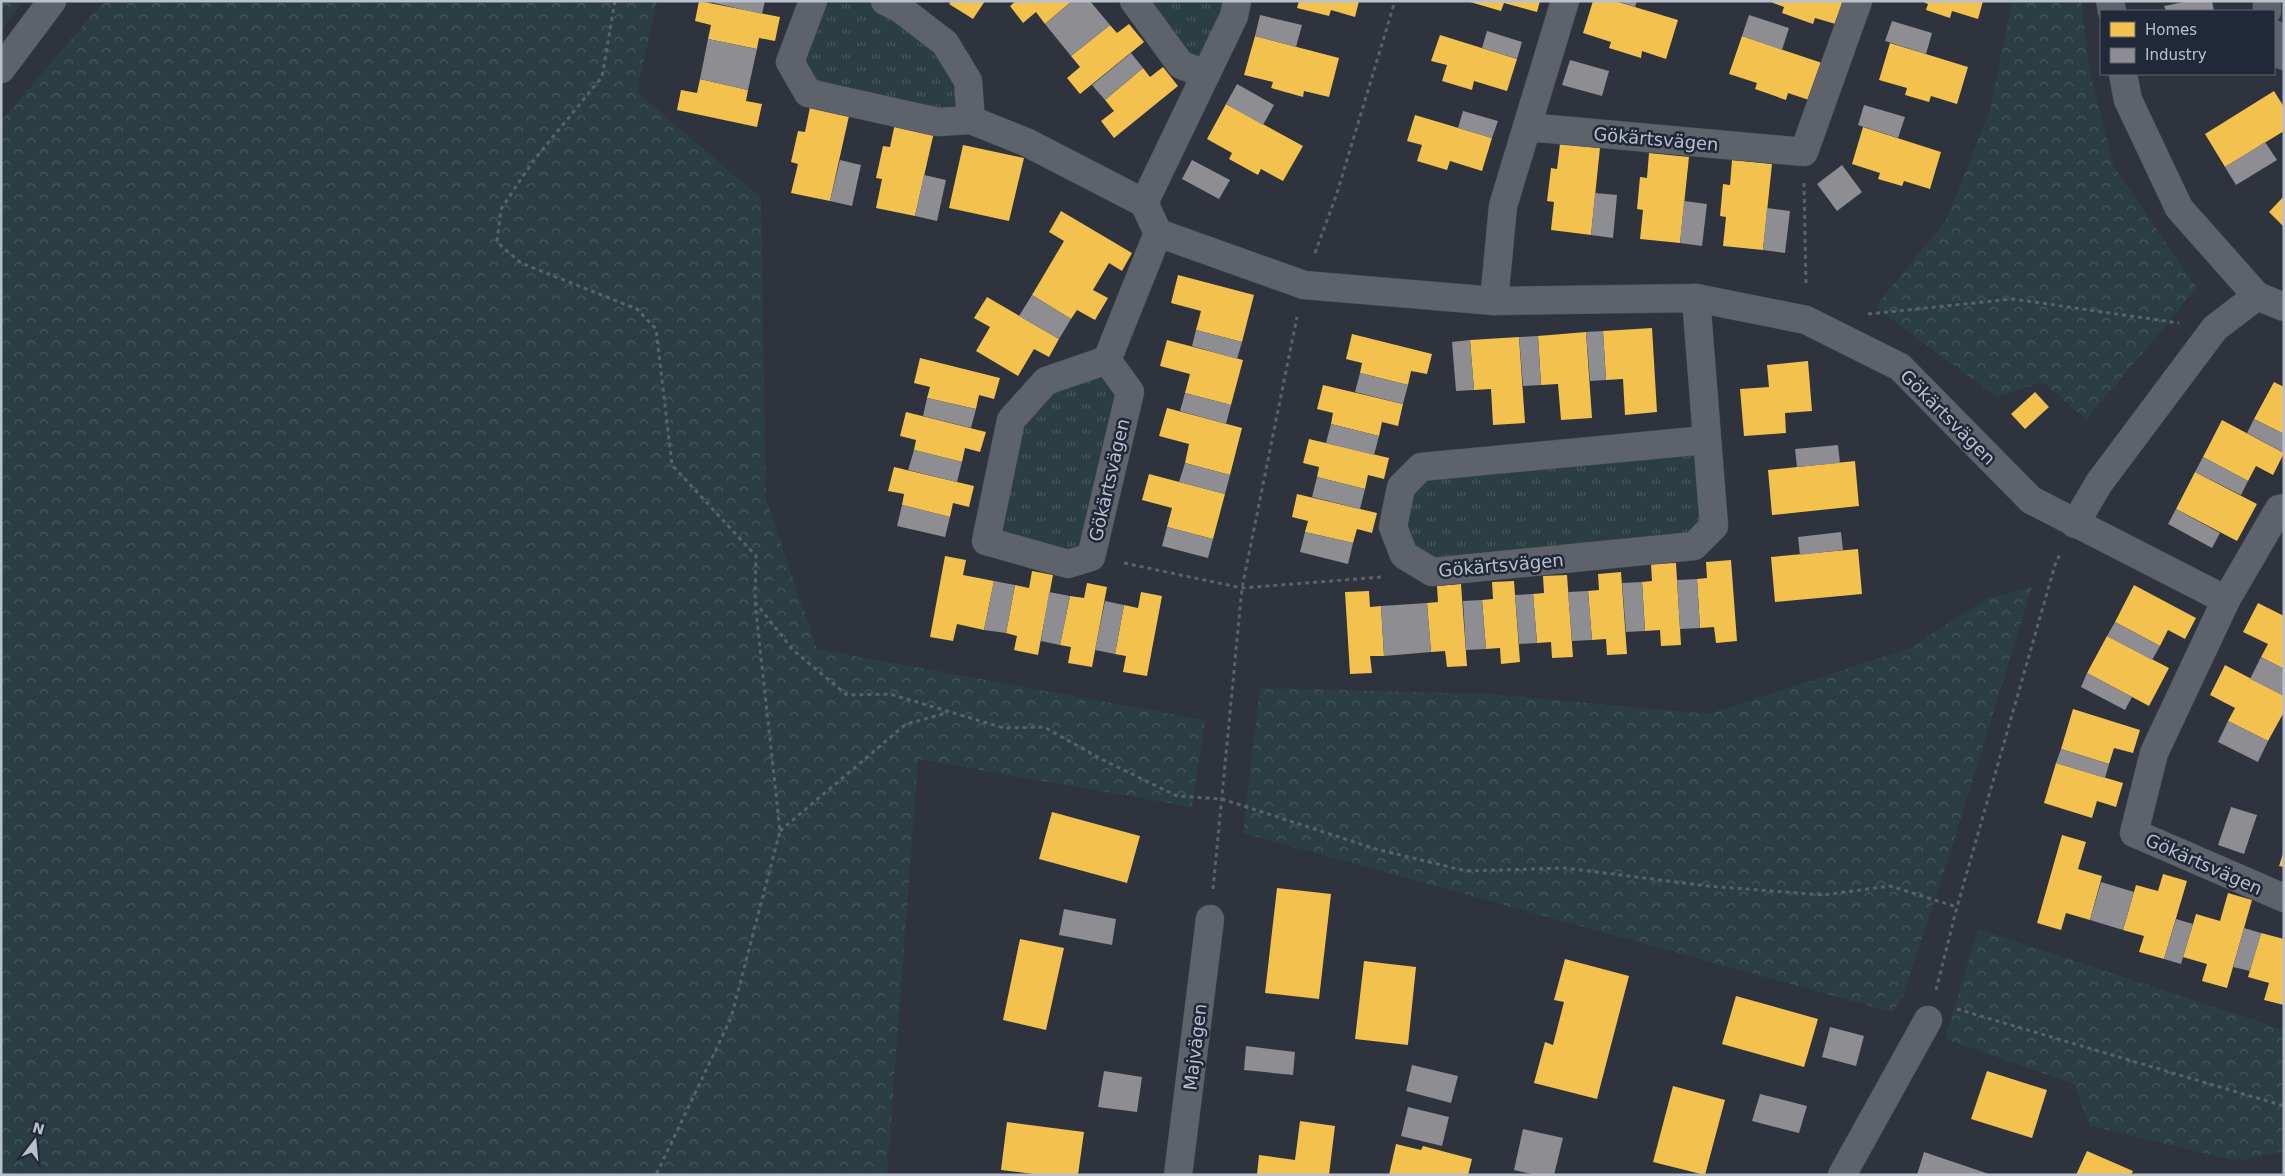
<svg xmlns="http://www.w3.org/2000/svg" width="2285" height="1176" font-family="'DejaVu Sans',sans-serif">
	<style>
		.forest { fill: url(#forest-crowns) }
		.park { fill: url(#park-tufts) }
		.homes { fill: #f2c14e }
		.industry { fill: #8d8d92 }
		.lines { fill: none; stroke-linecap: round; stroke-linejoin: round }
		.minor-casing { stroke: #4b4e55; stroke-width: 29 }
		.path { stroke: #5c6167; stroke-width: 3; stroke-dasharray: 4 4; stroke-linecap: butt }
		.minor { stroke: #5e626a; stroke-width: 28 }
		.labels { text-anchor: middle; dominant-baseline: central; stroke-width: 5; stroke-linejoin: round; paint-order: stroke }
		.street-label { font-size: 18px; fill: #bac0cc; stroke: #212938 }
	</style>
	<defs>
		<pattern id="forest-crowns" width="20" height="18" patternUnits="userSpaceOnUse" patternTransform="scale(1.25)"><rect width="20" height="18" fill="#2b3e43"/><path d="M2 6a3 3 0 1 1 6 0M12 15a3 3 0 1 1 6 0" fill="none" stroke="#48585d"/></pattern>
		<pattern id="park-tufts" width="24" height="20" patternUnits="userSpaceOnUse" patternTransform="scale(1.25)"><rect width="24" height="20" fill="#2b3e43"/><path d="M3 7l-1-3M5 7V3M7 7l1-3M15 17l-1-3M17 17v-4M19 17l1-3" fill="none" stroke="#48585d"/></pattern>
	</defs>
	<rect width="100%" height="100%" fill="#2e333d"/>
	<g class="forest">
		<path d="M 1,1 L 23,1 L 1,30 Z"/>
		<path d="M 104,1 L 657,1 L 637,92 L 761,198 L 766,499 L 817,649 L 1205,720 L 1192,807 L 918,759 L 887,1175 L 1,1175 L 1,121 Z"/>
		<path d="M 2012,1 L 2081,1 L 2090,72 L 2114,167 L 2197,288 L 2086,420 L 2043,382 L 1997,397 L 1875,307 L 1947,219 L 1991,107 Z"/>
		<path d="M 2032,587 L 1952,847 L 1902,999 L 1892,1012 L 1243,833 L 1260,688 L 1490,694 L 1709,714 L 1910,648 L 1986,599 Z"/>
		<path d="M 1978,929 L 2284,1030 L 2284,1151 L 2237,1161 L 2090,1126 L 2074,1084 L 1945,1039 Z"/>
	</g>
	<g class="park">
		<path d="M 813,1 L 885,1 L 945,43 L 971,120 L 808,93 L 790,62 Z"/>
		<path d="M 1134,1 L 1237,1 L 1206,74 Z"/>
		<path d="M 1107,360 L 1130,392 L 1091,557 L 986,541 L 1011,420 L 1046,381 Z"/>
		<path d="M 1706,440 L 1714,526 L 1694,546 L 1432,572 L 1404,555 L 1401,487 L 1421,467 Z"/>
	</g>
	<g class="homes">
		<path d="M 699,1 L 780,17 L 775,41 L 759,38 L 757,49 L 708,39 L 711,25 L 695,21 Z"/>
		<path d="M 951,1 L 985,1 L 973,19 L 949,4 Z"/>
		<path d="M 1016,1 L 1072,1 L 1045,24 L 1036,12 L 1023,23 L 1010,6 Z"/>
		<path d="M 1299,1 L 1359,1 L 1355,17 L 1331,10 L 1329,16 L 1297,8 Z"/>
		<path d="M 1540,1 L 1537,12 L 1504,3 L 1501,11 L 1470,2 Z"/>
		<path d="M 1593,1 L 1615,1 L 1678,20 L 1666,59 L 1642,51 L 1641,58 L 1609,48 L 1611,42 L 1583,33 Z"/>
		<path d="M 1768,1 L 1847,1 L 1839,25 L 1815,18 L 1813,24 L 1782,13 L 1784,7 Z"/>
		<path d="M 1921,1 L 1983,1 L 1978,19 L 1952,11 L 1950,18 L 1926,10 L 1928,4 Z"/>
		<path d="M 1129,24 L 1144,42 L 1080,94 L 1067,78 L 1080,67 L 1071,56 L 1110,25 L 1117,33 Z"/>
		<path d="M 1440,35 L 1517,59 L 1507,91 L 1474,81 L 1472,90 L 1442,81 L 1447,65 L 1431,61 Z"/>
		<path d="M 1255,36 L 1339,58 L 1329,97 L 1304,91 L 1303,97 L 1271,88 L 1273,82 L 1244,75 Z"/>
		<path d="M 1742,36 L 1825,64 L 1812,101 L 1788,93 L 1786,100 L 1755,89 L 1757,83 L 1729,74 Z"/>
		<path d="M 1890,43 L 1968,67 L 1957,104 L 1931,96 L 1929,102 L 1905,95 L 1907,88 L 1879,80 Z"/>
		<path d="M 1163,67 L 1178,86 L 1114,138 L 1101,121 L 1114,111 L 1105,100 L 1143,68 L 1150,77 Z"/>
		<path d="M 700,79 L 748,90 L 746,101 L 762,104 L 757,127 L 677,110 L 681,90 L 697,93 Z"/>
		<path d="M 2274,91 L 2284,107 L 2284,131 L 2225,167 L 2205,134 Z"/>
		<path d="M 1226,104 L 1303,146 L 1283,181 L 1261,169 L 1258,175 L 1229,159 L 1232,153 L 1207,139 Z"/>
		<path d="M 810,107 L 849,116 L 830,201 L 791,193 L 798,164 L 791,162 L 798,131 L 805,132 Z"/>
		<path d="M 1415,115 L 1492,138 L 1482,171 L 1450,161 L 1447,170 L 1417,161 L 1422,145 L 1407,141 Z"/>
		<path d="M 895,123 L 934,132 L 915,216 L 876,208 L 882,179 L 876,178 L 883,146 L 890,147 Z"/>
		<path d="M 1863,127 L 1941,152 L 1930,189 L 1904,181 L 1902,186 L 1878,179 L 1880,173 L 1852,164 Z"/>
		<path d="M 1560,144 L 1600,148 L 1591,235 L 1551,230 L 1554,202 L 1547,201 L 1551,168 L 1557,169 Z"/>
		<path d="M 963,145 L 1024,158 L 1009,221 L 949,208 Z"/>
		<path d="M 1649,153 L 1689,157 L 1680,243 L 1640,239 L 1643,210 L 1637,209 L 1640,177 L 1647,178 Z"/>
		<path d="M 1732,160 L 1772,164 L 1763,250 L 1723,246 L 1726,217 L 1720,216 L 1723,184 L 1730,185 Z"/>
		<path d="M 2284,196 L 2284,227 L 2269,212 Z"/>
		<path d="M 1061,211 L 1132,253 L 1122,271 L 1109,263 L 1093,290 L 1108,298 L 1095,320 L 1077,310 L 1071,319 L 1032,295 L 1064,241 L 1049,232 Z"/>
		<path d="M 1178,275 L 1254,295 L 1242,342 L 1196,330 L 1201,311 L 1171,303 Z"/>
		<path d="M 987,297 L 1059,339 L 1049,357 L 1034,349 L 1018,376 L 976,351 L 990,327 L 974,318 Z"/>
		<path d="M 1652,328 L 1657,412 L 1625,415 L 1623,379 L 1606,380 L 1603,331 Z"/>
		<path d="M 1586,332 L 1592,418 L 1561,420 L 1558,384 L 1541,385 L 1538,336 Z"/>
		<path d="M 1352,334 L 1432,354 L 1427,374 L 1411,371 L 1408,385 L 1360,373 L 1362,363 L 1346,359 Z"/>
		<path d="M 1519,337 L 1525,423 L 1493,425 L 1491,389 L 1474,390 L 1470,340 Z"/>
		<path d="M 1167,340 L 1243,360 L 1231,405 L 1185,393 L 1190,374 L 1160,366 Z"/>
		<path d="M 920,358 L 1000,378 L 994,399 L 979,395 L 976,409 L 927,398 L 930,387 L 914,383 Z"/>
		<path d="M 1808,361 L 1812,411 L 1785,413 L 1786,433 L 1744,436 L 1740,389 L 1769,387 L 1767,365 Z"/>
		<path d="M 2274,382 L 2284,387 L 2284,434 L 2254,419 Z"/>
		<path d="M 1323,385 L 1403,404 L 1398,426 L 1382,422 L 1379,436 L 1331,424 L 1333,413 L 1317,409 Z"/>
		<path d="M 2035,392 L 2049,407 L 2025,429 L 2011,414 Z"/>
		<path d="M 1167,408 L 1242,428 L 1230,475 L 1185,463 L 1189,444 L 1159,436 Z"/>
		<path d="M 906,412 L 986,432 L 980,452 L 965,448 L 962,462 L 914,450 L 916,440 L 900,436 Z"/>
		<path d="M 2222,420 L 2284,453 L 2273,475 L 2256,466 L 2248,481 L 2203,457 Z"/>
		<path d="M 1309,439 L 1389,458 L 1384,479 L 1368,475 L 1365,489 L 1317,477 L 1319,467 L 1303,463 Z"/>
		<path d="M 1855,461 L 1859,506 L 1772,515 L 1768,470 Z"/>
		<path d="M 894,467 L 974,486 L 969,507 L 953,503 L 950,517 L 902,505 L 904,494 L 888,491 Z"/>
		<path d="M 2195,472 L 2257,504 L 2237,541 L 2176,509 Z"/>
		<path d="M 1149,474 L 1225,494 L 1213,539 L 1167,527 L 1172,508 L 1142,500 Z"/>
		<path d="M 1297,494 L 1377,513 L 1372,533 L 1357,529 L 1353,543 L 1305,532 L 1308,521 L 1292,517 Z"/>
		<path d="M 1858,549 L 1862,594 L 1775,602 L 1771,557 Z"/>
		<path d="M 945,556 L 966,560 L 963,575 L 994,581 L 984,630 L 957,624 L 953,641 L 930,637 Z"/>
		<path d="M 1731,560 L 1737,641 L 1716,643 L 1714,627 L 1700,628 L 1697,579 L 1707,578 L 1706,562 Z"/>
		<path d="M 1676,563 L 1681,645 L 1661,646 L 1660,630 L 1645,631 L 1642,582 L 1652,581 L 1651,564 Z"/>
		<path d="M 1032,571 L 1053,575 L 1038,655 L 1014,650 L 1017,636 L 1006,633 L 1015,585 L 1029,588 Z"/>
		<path d="M 1621,572 L 1627,654 L 1607,655 L 1606,639 L 1592,640 L 1588,591 L 1599,590 L 1598,574 Z"/>
		<path d="M 1567,575 L 1573,657 L 1552,658 L 1551,642 L 1537,643 L 1533,594 L 1544,593 L 1543,576 Z"/>
		<path d="M 1514,581 L 1520,662 L 1501,664 L 1500,648 L 1486,649 L 1482,600 L 1493,599 L 1492,582 Z"/>
		<path d="M 1087,583 L 1107,587 L 1092,667 L 1068,663 L 1071,647 L 1060,645 L 1070,596 L 1084,598 Z"/>
		<path d="M 1461,584 L 1467,666 L 1447,667 L 1445,651 L 1431,652 L 1427,603 L 1438,602 L 1437,586 Z"/>
		<path d="M 2134,585 L 2196,618 L 2185,639 L 2168,630 L 2160,646 L 2115,622 Z"/>
		<path d="M 1369,591 L 1370,607 L 1381,606 L 1384,656 L 1370,656 L 1372,673 L 1350,674 L 1345,592 Z"/>
		<path d="M 1141,592 L 1162,596 L 1147,676 L 1123,672 L 1126,656 L 1115,654 L 1124,605 L 1138,608 Z"/>
		<path d="M 2258,603 L 2284,616 L 2284,669 L 2261,657 L 2268,644 L 2243,632 Z"/>
		<path d="M 2107,636 L 2169,668 L 2149,706 L 2087,673 Z"/>
		<path d="M 2225,665 L 2284,696 L 2284,712 L 2268,741 L 2228,721 L 2235,708 L 2210,695 Z"/>
		<path d="M 2073,709 L 2140,730 L 2133,753 L 2114,748 L 2109,764 L 2061,749 Z"/>
		<path d="M 2056,763 L 2123,783 L 2116,807 L 2097,801 L 2092,818 L 2044,803 Z"/>
		<path d="M 1052,812 L 1140,836 L 1127,883 L 1039,859 Z"/>
		<path d="M 2062,835 L 2086,842 L 2078,869 L 2102,876 L 2090,920 L 2066,913 L 2061,930 L 2037,923 Z"/>
		<path d="M 2284,851 L 2284,867 L 2279,866 Z"/>
		<path d="M 2163,874 L 2187,881 L 2164,959 L 2139,952 L 2144,936 L 2123,930 L 2136,885 L 2158,891 Z"/>
		<path d="M 1277,888 L 1331,894 L 1319,999 L 1265,993 Z"/>
		<path d="M 2228,893 L 2252,900 L 2227,988 L 2202,981 L 2207,964 L 2183,957 L 2196,914 L 2220,921 Z"/>
		<path d="M 2261,933 L 2284,939 L 2284,1005 L 2264,1000 L 2269,983 L 2248,977 Z"/>
		<path d="M 1020,939 L 1064,948 L 1046,1030 L 1003,1020 Z"/>
		<path d="M 1565,959 L 1629,976 L 1597,1099 L 1534,1083 L 1545,1042 L 1553,1045 L 1564,1002 L 1554,1000 Z"/>
		<path d="M 1364,961 L 1416,967 L 1408,1045 L 1355,1039 Z"/>
		<path d="M 1736,996 L 1818,1019 L 1804,1067 L 1722,1044 Z"/>
		<path d="M 1987,1071 L 2047,1090 L 2032,1138 L 1971,1119 Z"/>
		<path d="M 1673,1086 L 1725,1100 L 1705,1175 L 1653,1162 Z"/>
		<path d="M 1300,1121 L 1335,1126 L 1329,1175 L 1257,1175 L 1259,1155 L 1295,1160 Z"/>
		<path d="M 1007,1122 L 1084,1132 L 1078,1175 L 1042,1175 L 1001,1170 Z"/>
		<path d="M 1396,1144 L 1421,1150 L 1423,1146 L 1472,1159 L 1468,1175 L 1389,1175 Z"/>
		<path d="M 2087,1151 L 2133,1171 L 2131,1175 L 2076,1175 Z"/>
	</g>
	<g class="industry">
		<path d="M 715,1 L 765,1 L 762,14 L 714,3 Z"/>
		<path d="M 1072,1 L 1090,1 L 1110,25 L 1071,56 L 1045,24 Z"/>
		<path d="M 1617,1 L 1637,1 L 1635,7 Z"/>
		<path d="M 2189,1 L 2212,1 L 2214,11 L 2166,11 L 2164,6 Z"/>
		<path d="M 1260,15 L 1302,25 L 1296,47 L 1255,36 Z"/>
		<path d="M 1749,15 L 1789,28 L 1782,50 L 1742,36 Z"/>
		<path d="M 1892,21 L 1932,33 L 1926,54 L 1885,41 Z"/>
		<path d="M 1487,31 L 1522,42 L 1517,59 L 1482,48 Z"/>
		<path d="M 708,39 L 757,49 L 748,90 L 700,79 Z"/>
		<path d="M 1131,53 L 1143,68 L 1105,100 L 1092,85 Z"/>
		<path d="M 1570,60 L 1609,71 L 1602,96 L 1562,85 Z"/>
		<path d="M 1237,84 L 1274,105 L 1263,125 L 1226,104 Z"/>
		<path d="M 1864,105 L 1905,117 L 1898,138 L 1858,125 Z"/>
		<path d="M 1463,111 L 1498,121 L 1492,138 L 1458,128 Z"/>
		<path d="M 2265,142 L 2277,160 L 2236,185 L 2225,167 Z"/>
		<path d="M 840,160 L 861,165 L 852,206 L 830,201 Z"/>
		<path d="M 1192,160 L 1230,180 L 1219,199 L 1182,179 Z"/>
		<path d="M 1842,165 L 1862,192 L 1837,211 L 1817,184 Z"/>
		<path d="M 924,175 L 946,180 L 937,221 L 915,216 Z"/>
		<path d="M 1595,193 L 1617,195 L 1613,238 L 1591,235 Z"/>
		<path d="M 1684,201 L 1707,204 L 1702,246 L 1680,243 Z"/>
		<path d="M 1767,208 L 1790,211 L 1785,253 L 1763,250 Z"/>
		<path d="M 1032,295 L 1071,319 L 1059,339 L 1019,316 Z"/>
		<path d="M 1196,330 L 1242,342 L 1237,359 L 1192,346 Z"/>
		<path d="M 1603,331 L 1606,380 L 1590,381 L 1586,332 Z"/>
		<path d="M 1538,336 L 1541,385 L 1523,386 L 1519,337 Z"/>
		<path d="M 1470,340 L 1474,390 L 1456,391 L 1452,342 Z"/>
		<path d="M 1360,373 L 1408,385 L 1403,404 L 1355,392 Z"/>
		<path d="M 1185,393 L 1231,405 L 1226,424 L 1180,411 Z"/>
		<path d="M 927,398 L 976,409 L 971,428 L 923,416 Z"/>
		<path d="M 2254,419 L 2284,434 L 2284,453 L 2247,433 Z"/>
		<path d="M 1331,424 L 1379,436 L 1374,455 L 1326,443 Z"/>
		<path d="M 1838,445 L 1840,463 L 1797,467 L 1795,449 Z"/>
		<path d="M 914,450 L 962,462 L 957,482 L 908,470 Z"/>
		<path d="M 2203,457 L 2248,481 L 2241,495 L 2195,472 Z"/>
		<path d="M 1185,463 L 1230,475 L 1225,494 L 1179,482 Z"/>
		<path d="M 1317,477 L 1365,489 L 1360,509 L 1312,497 Z"/>
		<path d="M 902,505 L 950,517 L 945,537 L 897,526 Z"/>
		<path d="M 2176,509 L 2220,533 L 2212,548 L 2168,524 Z"/>
		<path d="M 1167,527 L 1213,539 L 1208,558 L 1162,546 Z"/>
		<path d="M 1305,532 L 1353,543 L 1348,564 L 1300,552 Z"/>
		<path d="M 1841,532 L 1843,550 L 1800,555 L 1798,537 Z"/>
		<path d="M 1697,579 L 1700,628 L 1680,629 L 1677,580 Z"/>
		<path d="M 994,581 L 1015,585 L 1006,633 L 984,630 Z"/>
		<path d="M 1642,582 L 1645,631 L 1626,632 L 1622,583 Z"/>
		<path d="M 1588,591 L 1592,640 L 1572,641 L 1568,592 Z"/>
		<path d="M 1049,592 L 1070,596 L 1060,645 L 1041,641 Z"/>
		<path d="M 1533,594 L 1537,643 L 1519,644 L 1515,595 Z"/>
		<path d="M 1482,600 L 1486,649 L 1466,650 L 1463,601 Z"/>
		<path d="M 1105,601 L 1124,605 L 1115,654 L 1095,650 Z"/>
		<path d="M 1427,603 L 1431,652 L 1384,656 L 1381,606 Z"/>
		<path d="M 2115,622 L 2160,646 L 2152,660 L 2107,636 Z"/>
		<path d="M 2261,657 L 2284,669 L 2284,696 L 2250,679 Z"/>
		<path d="M 2087,673 L 2132,697 L 2125,710 L 2081,687 Z"/>
		<path d="M 2228,721 L 2268,741 L 2258,762 L 2218,742 Z"/>
		<path d="M 2061,749 L 2109,764 L 2105,778 L 2056,763 Z"/>
		<path d="M 2231,807 L 2257,815 L 2244,854 L 2218,845 Z"/>
		<path d="M 2101,882 L 2134,892 L 2123,930 L 2090,920 Z"/>
		<path d="M 1064,909 L 1116,919 L 1112,945 L 1059,935 Z"/>
		<path d="M 2176,919 L 2193,924 L 2181,964 L 2164,959 Z"/>
		<path d="M 2244,928 L 2261,933 L 2250,971 L 2233,967 Z"/>
		<path d="M 1830,1027 L 1864,1036 L 1856,1066 L 1822,1057 Z"/>
		<path d="M 1246,1046 L 1295,1052 L 1293,1075 L 1244,1070 Z"/>
		<path d="M 1412,1065 L 1458,1076 L 1451,1103 L 1406,1091 Z"/>
		<path d="M 1104,1071 L 1142,1077 L 1137,1112 L 1098,1107 Z"/>
		<path d="M 1760,1094 L 1807,1106 L 1799,1133 L 1752,1121 Z"/>
		<path d="M 1408,1107 L 1449,1117 L 1442,1146 L 1401,1136 Z"/>
		<path d="M 1523,1129 L 1563,1138 L 1554,1175 L 1536,1175 L 1514,1170 Z"/>
		<path d="M 1924,1152 L 1989,1174 L 1989,1175 L 1917,1175 Z"/>
	</g>
	<g class="lines">
		<defs>
			<g id="minor">
				<path d="M 813,1 L 790,62 L 808,93 L 938,122 L 971,120 L 1026,142 L 1144,203 L 1158,233 L 1304,285 L 1494,301 L 1696,298 L 1806,320 L 1900,367 L 2031,500 L 2226,600"/>
				<path d="M 885,1 L 898,7 L 945,43 L 968,81 L 971,120"/>
				<path d="M 1134,1 L 1181,65 L 1206,74"/>
				<path d="M 2110,1 L 2112,11"/>
				<path d="M 2267,11 L 2267,1"/>
				<path d="M 2274,34 L 2284,56"/>
				<path d="M 1,69 L 52,1"/>
				<path d="M 2123,74 L 2128,100 L 2179,208 L 2257,296 L 2284,307"/>
				<path d="M 1527,127 L 1804,152 L 1858,1"/>
				<path d="M 1144,203 L 1234,16 L 1237,1"/>
				<path d="M 1696,298 L 1714,526 L 1694,546 L 1432,572 L 1404,555 L 1393,527 L 1401,487 L 1421,467 L 1706,440"/>
				<path d="M 1494,301 L 1503,206 L 1565,1"/>
				<path d="M 1107,360 L 1130,392 L 1091,557 L 1068,564 L 986,541 L 1011,420 L 1046,381 L 1107,360 L 1158,233"/>
				<path d="M 2284,508 L 2279,509 L 2226,600 L 2154,753 L 2134,833 L 2284,898"/>
				<path d="M 2075,524 L 2099,483 L 2215,328 L 2257,296"/>
				<path d="M 1178,1175 L 1210,919"/>
				<path d="M 1842,1175 L 1928,1020"/>
			</g>
		</defs>
		<use href="#minor" class="minor-casing"/>
		<g class="path">
			<path d="M 615,1 L 602,77 L 534,160 L 501,209 L 497,242 L 521,263 L 637,309 L 656,329 L 672,465 L 756,556 L 755,602 L 780,831 L 731,1018 L 656,1175"/>
			<path d="M 1804,183 L 1806,286"/>
			<path d="M 1315,253 L 1337,193 L 1395,1"/>
			<path d="M 1868,314 L 2013,299 L 2179,323"/>
			<path d="M 1124,563 L 1242,588 L 1382,577"/>
			<path d="M 755,602 L 793,650 L 847,695 L 890,694 L 1004,728 L 1044,727 L 1103,760 L 1177,796 L 1222,799 L 1376,849 L 1466,871 L 1565,868 L 1708,886 L 1823,895 L 1890,886 L 1957,907"/>
			<path d="M 780,831 L 906,724 L 947,713"/>
			<path d="M 1213,889 L 1242,588 L 1297,317"/>
			<path d="M 1936,990 L 1957,907 L 2055,565 L 2061,552"/>
			<path d="M 1957,1009 L 2284,1106"/>
		</g>
		<use href="#minor" class="minor"/>
	</g>
	<g class="labels">
		<g class="street-label">
			<text transform="translate(1656 139) rotate(5)">Gökärtsvägen</text>
			<text transform="translate(1948 417) rotate(45)">Gökärtsvägen</text>
			<text transform="translate(1109 480) rotate(-77)">Gökärtsvägen</text>
			<text transform="translate(1501 565) rotate(-5)">Gökärtsvägen</text>
			<text transform="translate(2204 864) rotate(24)">Gökärtsvägen</text>
			<text transform="translate(1195 1047) rotate(-83)">Majvägen</text>
		</g>
	</g>
	<rect width="2285" height="1176" fill="none" stroke="#bac0cc" stroke-width="5"/>
	<rect x="2100" y="10" width="175" height="65" fill="#212938" stroke="#5e6573"/>
	<rect x="2110" y="22" width="25" height="15" fill="#f2c14e" stroke="#5e6573"/>
	<text x="2145" y="35" font-size="15" fill="#bac0cc">Homes</text>
	<rect x="2110" y="48" width="25" height="15" fill="#8d8d92" stroke="#5e6573"/>
	<text x="2145" y="60" font-size="15" fill="#bac0cc">Industry</text>
	<g transform="translate(35 1141) rotate(16)" stroke="#212938" stroke-width="4" paint-order="stroke">
	<path d="M0-4L9 19L0 12L-9 19Z" fill="#bac0cc"/>
	<text y="-8" font-size="14" font-weight="bold" text-anchor="middle" fill="#bac0cc">N</text>
	</g>
</svg>
